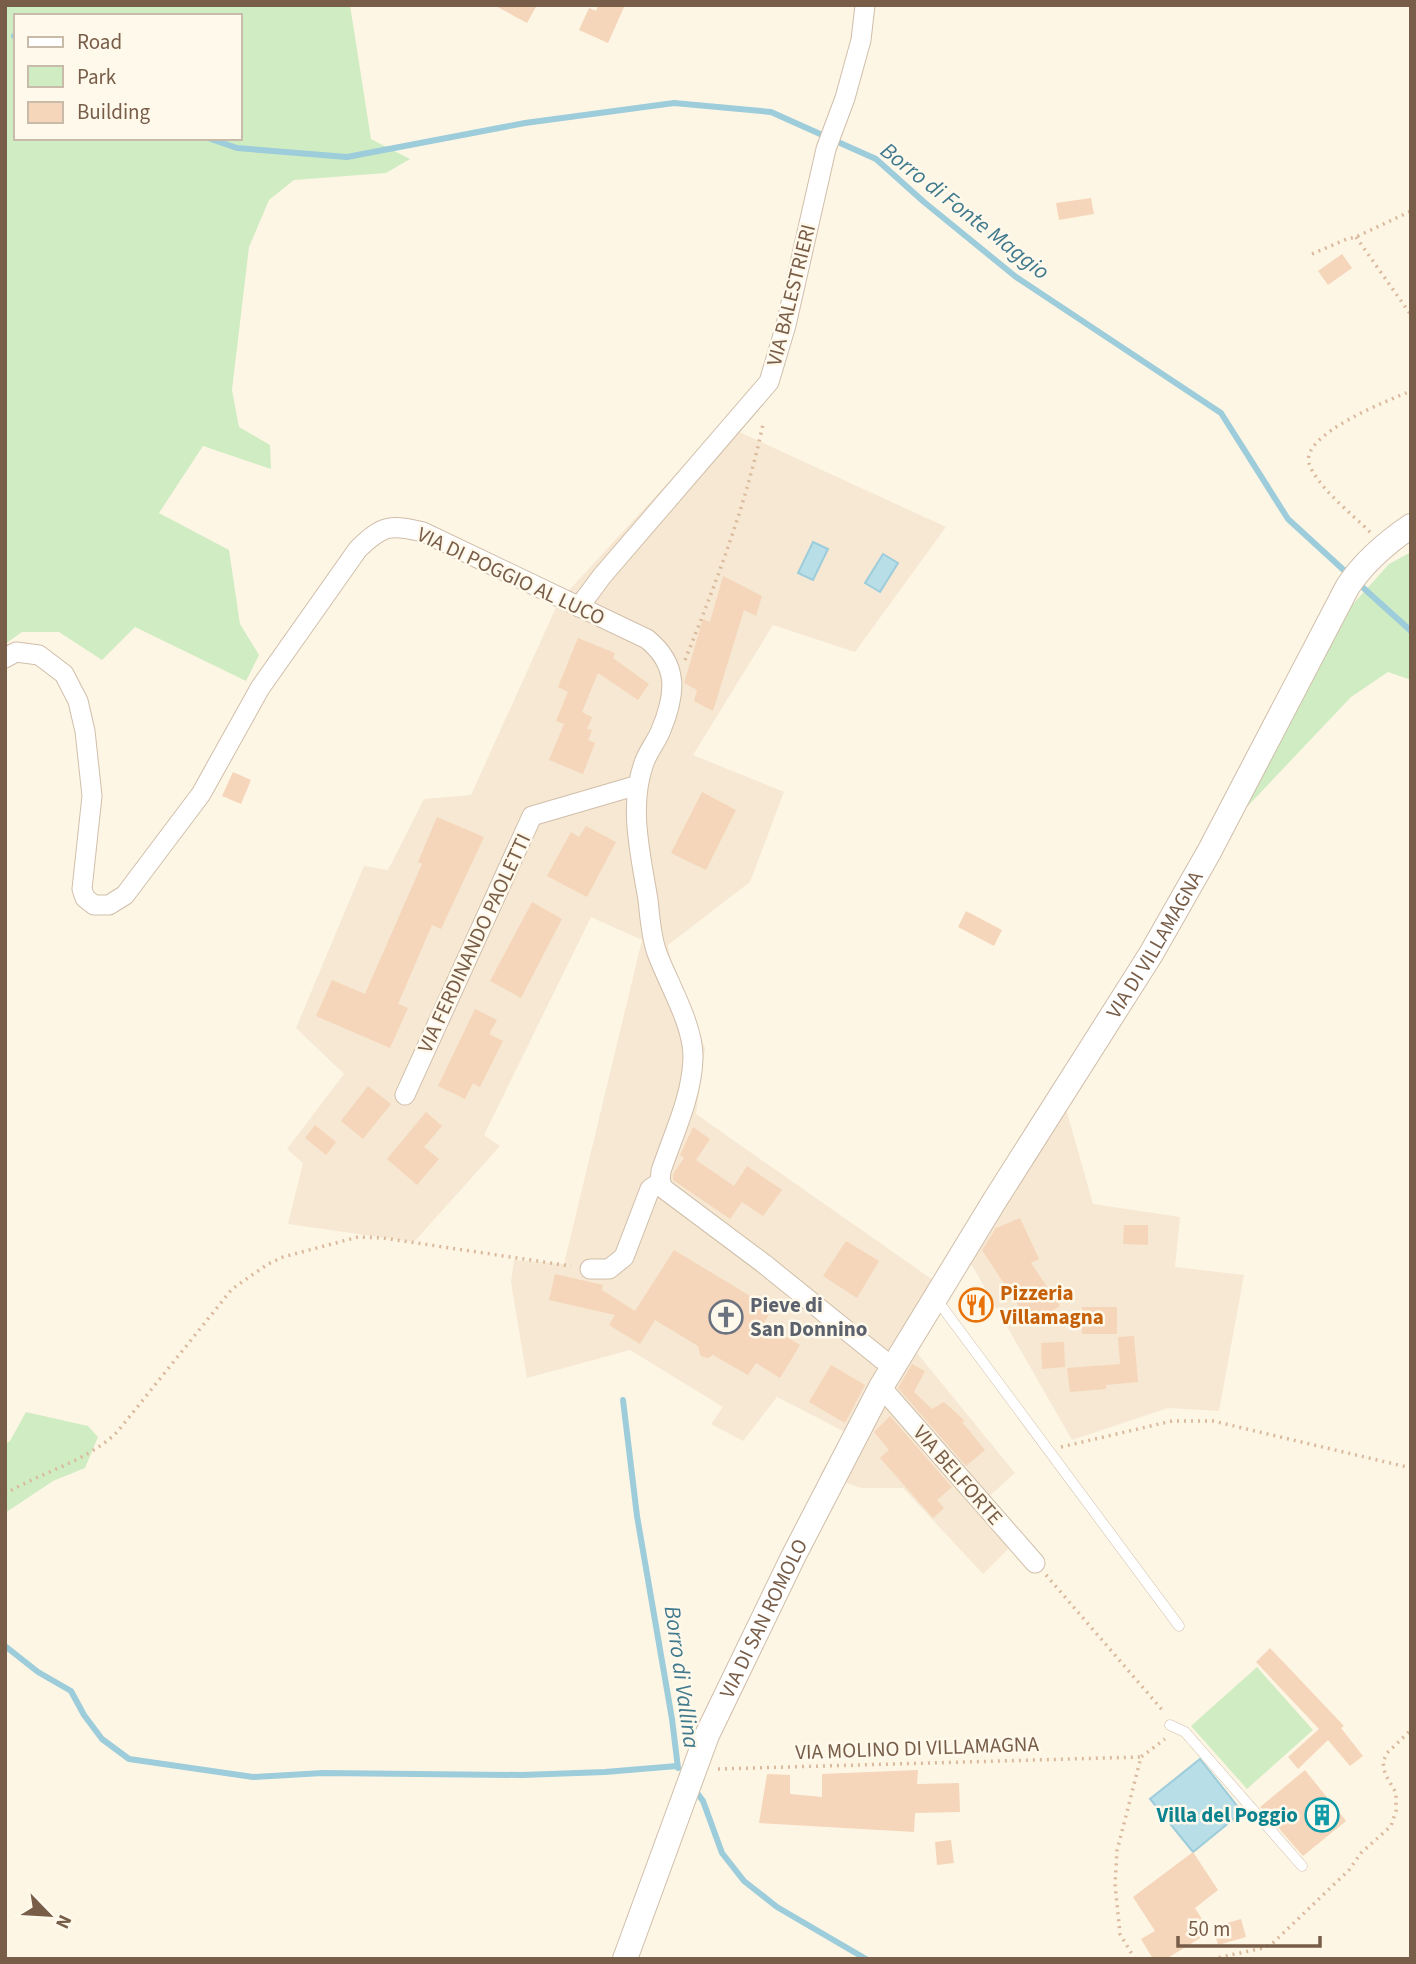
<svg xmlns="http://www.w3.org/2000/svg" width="1416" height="1964" font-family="'Source Sans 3',sans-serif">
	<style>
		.residential { fill: #f6e8d2 }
		.green { fill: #d0ecc2; fill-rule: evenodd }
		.water { fill: #b8dee8; stroke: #9dccdb; stroke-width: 2 }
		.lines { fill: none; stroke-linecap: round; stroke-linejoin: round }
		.stream { stroke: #9dccdb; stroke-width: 6 }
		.building { fill: #f5d6ba }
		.service-casing { stroke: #d0beaa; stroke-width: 11 }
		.minor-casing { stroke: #d0beaa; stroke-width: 21 }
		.tertiary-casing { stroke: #d0beaa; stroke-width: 26 }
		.path { stroke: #dab99d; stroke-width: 3.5; stroke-dasharray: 2 5; stroke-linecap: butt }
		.service { stroke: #fff; stroke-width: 10 }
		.minor { stroke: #fff; stroke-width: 19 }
		.tertiary { stroke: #fff; stroke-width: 24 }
		.labels { text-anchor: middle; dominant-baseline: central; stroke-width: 5; stroke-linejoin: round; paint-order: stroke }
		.street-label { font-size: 21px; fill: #785d48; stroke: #fff9ec }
		.food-label { font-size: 21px; font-weight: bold; fill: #c56008; stroke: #fff9ec; text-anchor: start }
		.worship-label { font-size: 21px; font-weight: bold; fill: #5b616d; stroke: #fff9ec; text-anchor: start }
		.culture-label { font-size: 21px; font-weight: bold; fill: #0d838f; stroke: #fff9ec; text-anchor: end }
		.water-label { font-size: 23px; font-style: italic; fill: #417a8d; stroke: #fff9ec }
	</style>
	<rect width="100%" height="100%" fill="#fef6e5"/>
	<path class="residential" d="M 722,424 L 946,527 L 855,652 L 773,625 L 693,755 L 784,792 L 750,882 L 668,945 L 671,966 L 705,1048 L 696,1114 L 933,1280 L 1059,1084 L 1093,1204 L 1180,1217 L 1175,1267 L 1244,1275 L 1219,1411 L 1168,1408 L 1072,1440 L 969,1260 L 913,1348 L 1015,1473 L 985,1500 L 1020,1537 L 983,1574 L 903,1488 L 861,1488 L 820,1474 L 847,1433 L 777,1397 L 743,1441 L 711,1424 L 723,1407 L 630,1350 L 527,1378 L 511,1282 L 514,1260 L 564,1264 L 642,940 L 591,917 L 484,1135 L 500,1146 L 414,1242 L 288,1224 L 303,1163 L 287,1149 L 344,1074 L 296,1028 L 364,866 L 388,870 L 424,799 L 471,795 L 559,601 Z"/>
	<g class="green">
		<path d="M 5,5 L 350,5 L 371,139 L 410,159 L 386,173 L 294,180 L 269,200 L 249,247 L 232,390 L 239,427 L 270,445 L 271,469 L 203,446 L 159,513 L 229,550 L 240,624 L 259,655 L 246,681 L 135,627 L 102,660 L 59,632 L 22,632 L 5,644 ZM 16,16 L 240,16 L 240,138 L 16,138 Z"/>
		<path d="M 1411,552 L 1411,680 L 1388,672 L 1351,697 L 1245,809 L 1352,605 L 1389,564 Z"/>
		<path d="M 26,1412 L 88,1426 L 98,1437 L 85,1468 L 53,1481 L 5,1513 L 5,1444 L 10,1441 Z"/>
		<path d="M 1257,1667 L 1313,1730 L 1247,1789 L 1191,1726 Z"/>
	</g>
	<g class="water">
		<path d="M 813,542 L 828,549 L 813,580 L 798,573 Z"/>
		<path d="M 883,554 L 898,563 L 880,592 L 865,583 Z"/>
		<path d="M 1200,1759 L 1242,1812 L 1193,1852 L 1150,1799 Z"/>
	</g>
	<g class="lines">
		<g class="stream">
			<path d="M 14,36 L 16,37"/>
			<path d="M 208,138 L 237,148 L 347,157 L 525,123 L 674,103 L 771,112 L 876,159 L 924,202 L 1016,277 L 1221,413 L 1288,519 L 1348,574"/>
			<path d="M 1359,584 L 1411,631"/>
			<path d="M 623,1400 L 637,1516 L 672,1719 L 678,1768"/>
			<path d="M 5,1646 L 38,1672 L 71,1691 L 84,1715 L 102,1739 L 129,1759 L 253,1777 L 323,1773 L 522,1775 L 605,1772 L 677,1766"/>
			<path d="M 695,1790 L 703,1801 L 722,1853 L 744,1881 L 777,1907 L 866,1959"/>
		</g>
	</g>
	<g class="building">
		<path d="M 494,5 L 537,5 L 527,23 Z"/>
		<path d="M 598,5 L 625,5 L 608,43 L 579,30 L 589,8 L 596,11 Z"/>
		<path d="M 1091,198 L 1094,214 L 1059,220 L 1056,203 Z"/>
		<path d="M 1342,254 L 1352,268 L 1328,285 L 1318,271 Z"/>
		<path d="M 723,576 L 762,596 L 756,616 L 744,610 L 713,711 L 694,701 L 697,690 L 684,683 L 703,619 L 710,622 Z"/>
		<path d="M 578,638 L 615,653 L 613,658 L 649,684 L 638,700 L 598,673 L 582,712 L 592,717 L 587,729 L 592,730 L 588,740 L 595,743 L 583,774 L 549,760 L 564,724 L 556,721 L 568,692 L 558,687 Z"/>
		<path d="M 233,772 L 251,780 L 241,804 L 222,796 Z"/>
		<path d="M 702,792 L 736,810 L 706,870 L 671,853 Z"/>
		<path d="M 437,817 L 484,837 L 441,929 L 432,925 L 398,1004 L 408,1008 L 390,1048 L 316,1016 L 332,980 L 365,994 L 422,864 L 418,862 Z"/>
		<path d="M 586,826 L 616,842 L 587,897 L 547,876 L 571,832 L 579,837 Z"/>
		<path d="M 532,902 L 562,919 L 521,998 L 490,981 Z"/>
		<path d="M 966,911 L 1002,930 L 994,946 L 958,927 Z"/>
		<path d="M 475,1009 L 497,1020 L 489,1034 L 503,1041 L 480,1087 L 473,1083 L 465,1099 L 438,1086 Z"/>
		<path d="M 368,1086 L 391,1104 L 363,1139 L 341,1121 Z"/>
		<path d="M 426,1112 L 442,1126 L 424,1147 L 439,1159 L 417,1185 L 387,1159 Z"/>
		<path d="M 315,1125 L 336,1142 L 326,1155 L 305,1138 Z"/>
		<path d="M 693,1127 L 710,1139 L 696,1160 L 734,1186 L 747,1166 L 782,1190 L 763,1216 L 742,1202 L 730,1219 L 673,1180 L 673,1174 L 684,1158 L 680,1155 Z"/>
		<path d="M 1020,1218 L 1039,1259 L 1031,1263 L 1060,1306 L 1031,1325 L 982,1250 L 996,1228 Z"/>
		<path d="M 1124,1225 L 1148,1225 L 1148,1245 L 1123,1244 Z"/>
		<path d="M 846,1241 L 879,1261 L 857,1298 L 823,1276 Z"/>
		<path d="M 674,1250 L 772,1309 L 764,1323 L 800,1345 L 780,1378 L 756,1363 L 748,1375 L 713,1355 L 708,1358 L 703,1357 L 700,1355 L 698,1346 L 655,1320 L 640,1344 L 609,1325 L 615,1315 L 549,1300 L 555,1274 L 603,1285 L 602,1290 L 635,1311 Z"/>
		<rect x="1082" y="1307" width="35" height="27"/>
		<path d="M 1134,1336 L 1138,1382 L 1106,1385 L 1106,1389 L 1070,1392 L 1067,1368 L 1120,1364 L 1118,1337 Z"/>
		<path d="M 1064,1342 L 1065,1367 L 1042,1369 L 1041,1343 Z"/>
		<path d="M 912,1364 L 925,1371 L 914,1392 L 932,1409 L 944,1402 L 965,1421 L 962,1422 L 985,1450 L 966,1466 L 898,1388 Z"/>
		<path d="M 831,1365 L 865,1385 L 845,1423 L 809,1402 Z"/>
		<path d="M 890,1416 L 952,1487 L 937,1500 L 944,1508 L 933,1518 L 880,1458 L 889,1450 L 874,1432 Z"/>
		<path d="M 1270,1648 L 1344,1726 L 1341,1728 L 1363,1756 L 1350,1766 L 1328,1740 L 1298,1769 L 1288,1757 L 1319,1729 L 1256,1662 Z"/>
		<path d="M 918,1770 L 917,1784 L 959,1783 L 960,1812 L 915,1813 L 914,1832 L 759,1823 L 767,1774 L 790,1775 L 790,1794 L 822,1797 L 822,1774 Z"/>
		<path d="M 1305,1770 L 1346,1821 L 1303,1856 L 1260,1807 Z"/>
		<path d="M 951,1840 L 954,1863 L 937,1865 L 935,1842 Z"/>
		<path d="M 1193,1852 L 1218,1890 L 1195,1908 L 1210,1932 L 1166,1959 L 1153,1959 L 1141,1939 L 1155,1931 L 1133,1897 Z"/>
		<path d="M 1241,1919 L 1246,1937 L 1218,1945 L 1213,1927 Z"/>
	</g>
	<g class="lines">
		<defs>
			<g id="service">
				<path d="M 937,1300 L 1179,1626"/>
				<path d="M 1170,1725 L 1185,1732 L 1302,1866"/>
			</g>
			<g id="minor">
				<path d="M 579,607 L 602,576 L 769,382 L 786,325 L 826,149 L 845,98 L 861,40 L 865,5"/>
				<path d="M 5,658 L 16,652 L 39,655 L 64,674 L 78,701 L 85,731 L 92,796 L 82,889 L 85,898 L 94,905 L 109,905 L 125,895 L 201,794 L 260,688 L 358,549 C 383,525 390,524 423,532 L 647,639 C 679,665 676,694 661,730 C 657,741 648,751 644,763 C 628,807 641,856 648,900 C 650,917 651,937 657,953 C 668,983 694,1026 693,1058 C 692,1097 673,1135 661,1171 L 660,1182"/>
				<path d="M 405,1095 L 532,816 L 638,785"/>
				<path d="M 660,1182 L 664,1189 L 763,1263 L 882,1359 L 894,1366"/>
				<path d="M 590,1269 L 609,1269 L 624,1257 L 650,1189 L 660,1182"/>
				<path d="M 881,1387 L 1035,1563"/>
			</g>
			<g id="tertiary">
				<path id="s1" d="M 625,1959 L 707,1735 L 793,1557 L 881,1387 L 995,1200 L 1151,954 L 1209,852 L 1348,586 C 1365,561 1386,543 1411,526"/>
			</g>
		</defs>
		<use href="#service" class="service-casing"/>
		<use href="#minor" class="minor-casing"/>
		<use href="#tertiary" class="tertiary-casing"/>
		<g class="path">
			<path d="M 1356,237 L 1411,315"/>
			<path d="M 1312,254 L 1347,239 L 1356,237 L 1411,211"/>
			<path d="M 5,450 L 5,455"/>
			<path d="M 1370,532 C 1352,514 1316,486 1309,463 C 1301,434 1389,400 1411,391"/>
			<path d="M 685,660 C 716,583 746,505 763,424"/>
			<path d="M 1061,1447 L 1172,1421 L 1213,1421 L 1411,1468"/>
			<path d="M 5,1494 C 41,1472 89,1461 118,1431 L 232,1289 L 268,1264 L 283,1257 L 358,1237 L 383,1238 L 571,1266"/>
			<path d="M 1046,1575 L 1164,1712"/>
			<path d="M 718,1769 L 1140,1757"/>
			<path d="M 1135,1959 L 1120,1934 L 1115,1884 L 1117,1851 L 1141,1757 L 1165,1739"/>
			<path d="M 1212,1959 L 1263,1948 L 1274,1942 L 1349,1870 L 1361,1853 L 1391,1826 L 1396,1811 L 1396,1793 L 1385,1774 L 1383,1762 L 1387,1753 L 1411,1730"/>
		</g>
		<use href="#service" class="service"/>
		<use href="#minor" class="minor"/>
		<use href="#tertiary" class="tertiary"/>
	</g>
	<defs>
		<symbol id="restaurant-ring" viewBox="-11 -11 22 22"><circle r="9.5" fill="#fff9ec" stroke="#e8710a" stroke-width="1.5"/><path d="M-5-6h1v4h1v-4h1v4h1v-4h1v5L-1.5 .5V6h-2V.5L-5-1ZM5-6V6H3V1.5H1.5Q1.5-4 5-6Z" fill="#e8710a"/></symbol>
		<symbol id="church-ring" viewBox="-11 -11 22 22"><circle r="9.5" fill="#fff9ec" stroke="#6b7280" stroke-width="1.5"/><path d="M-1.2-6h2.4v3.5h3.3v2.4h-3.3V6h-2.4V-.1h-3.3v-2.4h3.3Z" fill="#6b7280"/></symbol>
		<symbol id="building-ring" viewBox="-11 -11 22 22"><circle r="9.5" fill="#fff9ec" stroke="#0f9aa8" stroke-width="1.5"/><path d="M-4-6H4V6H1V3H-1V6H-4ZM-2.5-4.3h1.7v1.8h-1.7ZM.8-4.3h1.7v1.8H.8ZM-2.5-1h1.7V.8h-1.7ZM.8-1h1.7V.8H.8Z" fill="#0f9aa8"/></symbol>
	</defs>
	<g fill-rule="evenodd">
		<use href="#restaurant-ring" x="957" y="1286" width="38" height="38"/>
		<use href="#church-ring" x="707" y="1298" width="38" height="38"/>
		<use href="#building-ring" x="1303" y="1796" width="38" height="38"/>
	</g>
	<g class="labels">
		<g class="street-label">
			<text transform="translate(791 295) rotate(-76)">VIA BALESTRIERI</text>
			<text transform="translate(511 576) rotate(25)">VIA DI POGGIO AL LUCO</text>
			<text transform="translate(474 943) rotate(-65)">VIA FERDINANDO PAOLETTI</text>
			<text stroke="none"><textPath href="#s1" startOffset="1148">VIA DI VILLAMAGNA</textPath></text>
			<text transform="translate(958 1475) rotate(49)">VIA BELFORTE</text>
			<text stroke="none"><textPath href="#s1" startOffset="368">VIA DI SAN ROMOLO</textPath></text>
			<text transform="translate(917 1748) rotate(-2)">VIA MOLINO DI VILLAMAGNA</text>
		</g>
		<g class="food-label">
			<text x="1000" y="1293">Pizzeria<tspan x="1000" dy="24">Villamagna</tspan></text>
		</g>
		<g class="worship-label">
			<text x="750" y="1305">Pieve di<tspan x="750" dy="24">San Donnino</tspan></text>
		</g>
		<g class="culture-label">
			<text x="1298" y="1815">Villa del Poggio</text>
		</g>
		<g class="water-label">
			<text transform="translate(965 211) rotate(38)">Borro di Fonte Maggio</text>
			<text transform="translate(682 1677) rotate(82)">Borro di Vallina</text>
		</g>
	</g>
	<rect width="1416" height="1964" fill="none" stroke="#785d48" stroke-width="14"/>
	<rect x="14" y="14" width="228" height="126" fill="#fff9ec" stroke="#c9bbaa" stroke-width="2"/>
	<rect x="28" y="37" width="35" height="10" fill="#ffffff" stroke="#c9bbaa" stroke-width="2"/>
	<text x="77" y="49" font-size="21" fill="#785d48">Road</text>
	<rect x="28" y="66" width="35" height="21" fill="#d0ecc2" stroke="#c9bbaa" stroke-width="2"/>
	<text x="77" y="84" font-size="21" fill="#785d48">Park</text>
	<rect x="28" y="102" width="35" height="21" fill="#f5d6ba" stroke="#c9bbaa" stroke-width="2"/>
	<text x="77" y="119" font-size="21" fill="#785d48">Building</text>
	<g transform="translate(49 1915) rotate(115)" stroke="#fff9ec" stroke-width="5" paint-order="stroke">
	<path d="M0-5L12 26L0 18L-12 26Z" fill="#785d48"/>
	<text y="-10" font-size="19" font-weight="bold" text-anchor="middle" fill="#785d48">N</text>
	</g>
	<path d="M1178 1936v10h142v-10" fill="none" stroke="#785d48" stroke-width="3.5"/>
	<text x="1188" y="1936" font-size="21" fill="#785d48" stroke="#fff9ec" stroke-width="5" paint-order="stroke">50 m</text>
</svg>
